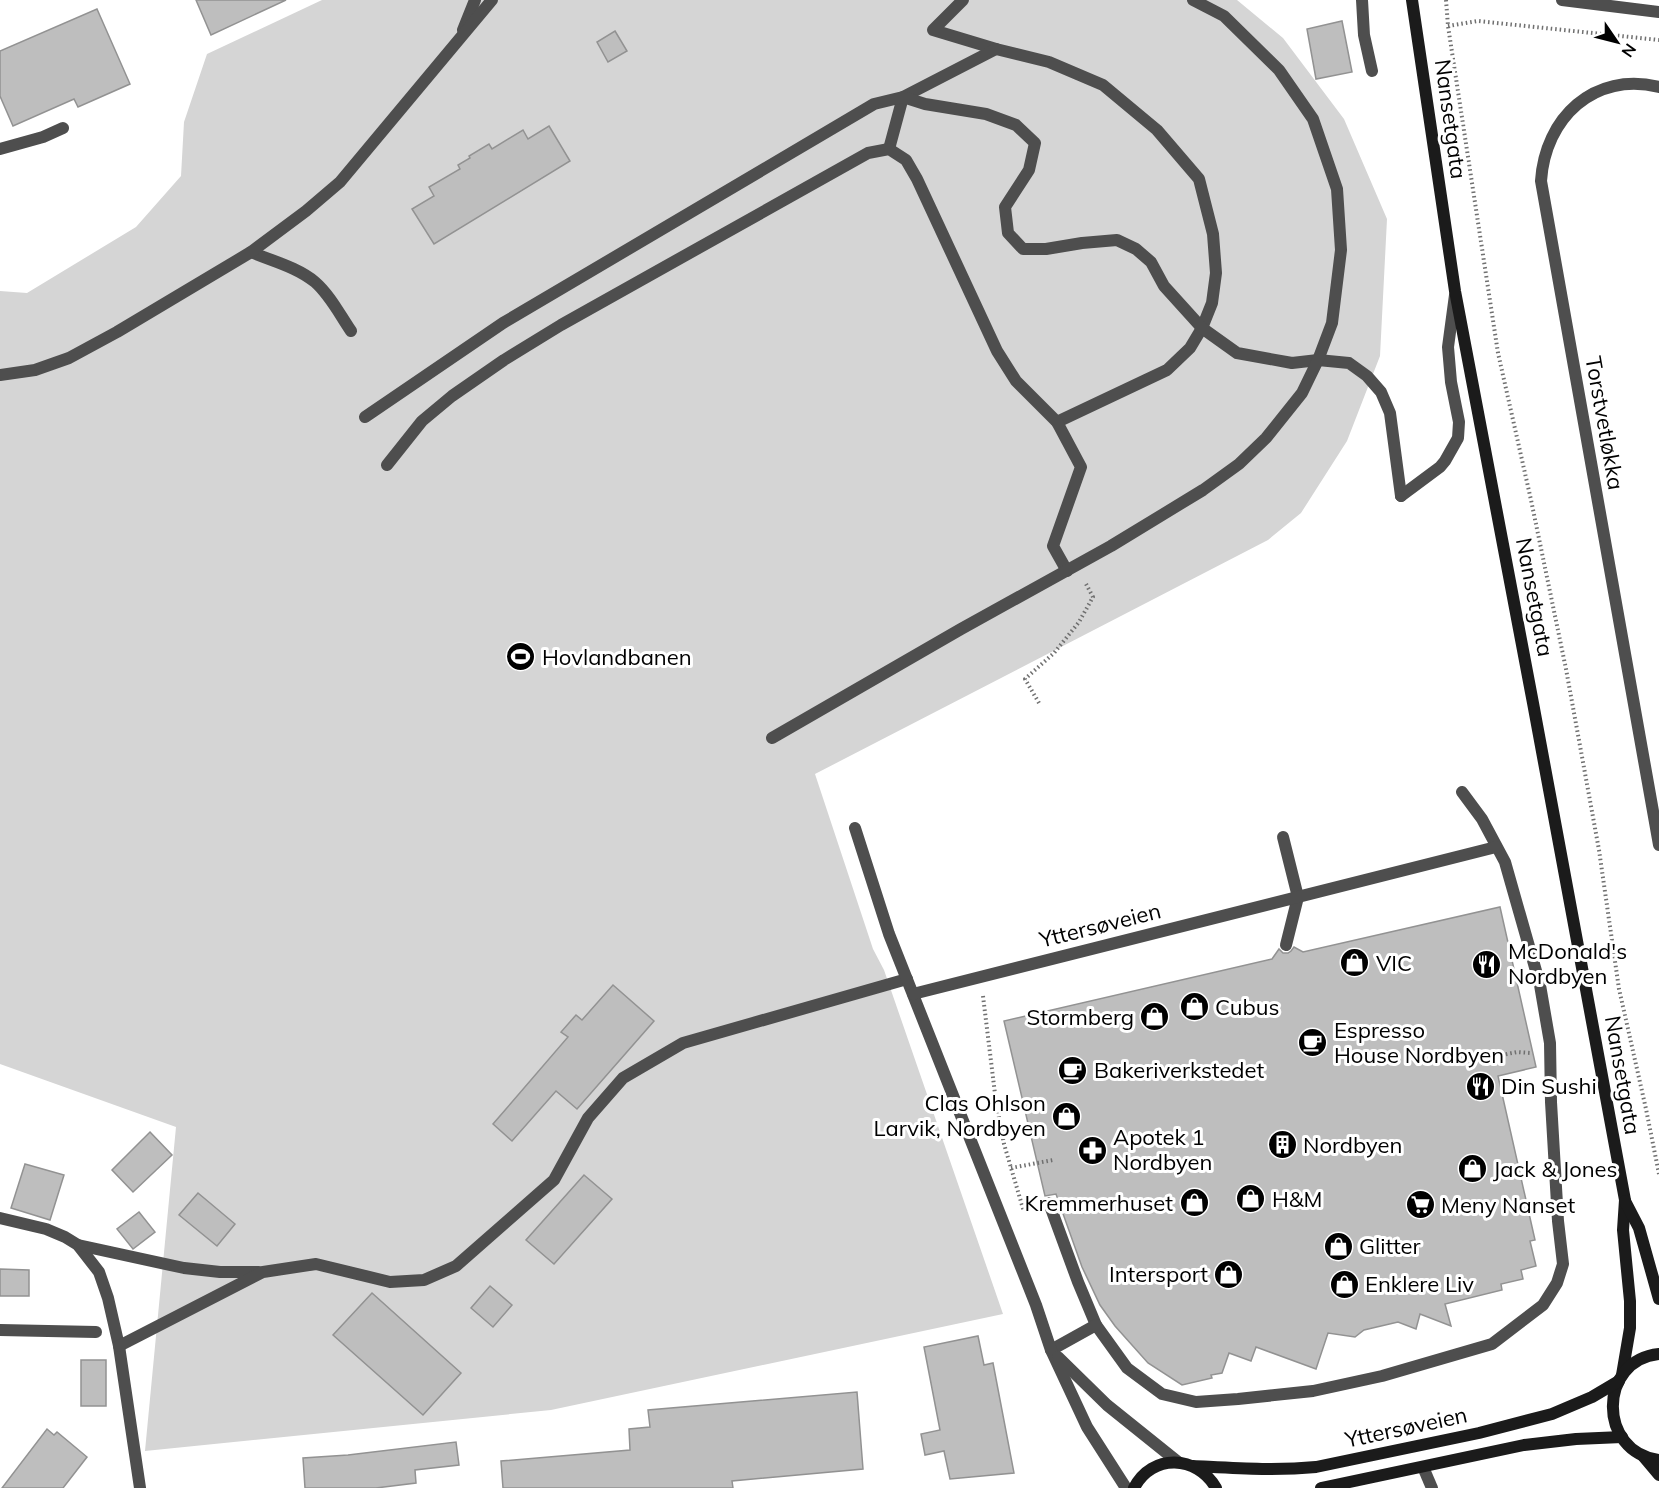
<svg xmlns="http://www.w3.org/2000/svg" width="1659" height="1488" font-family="Mulish,sans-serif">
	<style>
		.pitch { fill: #d5d5d5 }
		.building { fill: #bebebe; stroke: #929292; stroke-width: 1.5 }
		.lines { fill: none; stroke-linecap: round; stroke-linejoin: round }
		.path { stroke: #707070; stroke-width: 4; stroke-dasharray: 1.5 3; stroke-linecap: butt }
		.lane { stroke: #4e4e4e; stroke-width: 12 }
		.street { stroke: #4e4e4e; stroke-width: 12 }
		.secondary { stroke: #1b1b1b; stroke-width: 12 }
		.labels { text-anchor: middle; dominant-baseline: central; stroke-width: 6; stroke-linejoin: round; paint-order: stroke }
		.street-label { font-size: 22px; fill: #000; stroke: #fff }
		.poi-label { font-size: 22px; fill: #000; stroke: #fff; text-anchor: start }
	</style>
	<rect width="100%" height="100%" fill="#fff"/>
	<path class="pitch" d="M 322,0 L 1237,0 L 1283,38 L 1344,119 L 1387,219 L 1380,356 L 1347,441 L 1301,513 L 1268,540 L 815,774 L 873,949 L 884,970 L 1003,1314 L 551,1410 L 145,1451 L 176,1127 L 0,1064 L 0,291 L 27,293 L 136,227 L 181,176 L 184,122 L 207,54 Z"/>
	<g class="building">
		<path d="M 196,0 L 286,0 L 211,35 Z"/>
		<path d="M 97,9 L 130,84 L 78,107 L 74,99 L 13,126 L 0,96 L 0,51 Z"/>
		<path d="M 1342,21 L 1352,72 L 1316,79 L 1307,29 Z"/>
		<path d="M 615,31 L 627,51 L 608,62 L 597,42 Z"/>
		<path d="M 549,126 L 570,161 L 434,244 L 412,209 L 434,196 L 429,187 L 460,169 L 458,165 L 470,158 L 469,156 L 489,144 L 492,149 L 523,130 L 528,139 Z"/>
		<path d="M 1500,907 L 1536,1067 L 1498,1076 L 1535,1240 L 1530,1241 L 1536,1266 L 1521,1270 L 1523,1279 L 1501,1284 L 1502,1290 L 1445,1304 L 1451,1326 L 1420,1314 L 1416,1329 L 1398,1322 L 1364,1330 L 1355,1337 L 1328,1333 L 1316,1369 L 1256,1347 L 1251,1361 L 1229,1353 L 1222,1373 L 1211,1375 L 1212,1378 L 1182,1385 L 1148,1363 L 1115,1326 L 1100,1305 L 1082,1267 L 1056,1194 L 1045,1196 L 1004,1021 L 1272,959 L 1279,949 L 1283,953 L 1288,953 L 1291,951 L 1294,947 L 1303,952 Z"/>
		<path d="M 613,985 L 654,1021 L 577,1109 L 556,1091 L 512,1141 L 493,1124 L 568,1037 L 561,1032 L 576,1015 L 582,1020 Z"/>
		<path d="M 150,1132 L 172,1155 L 133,1192 L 112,1170 Z"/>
		<path d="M 25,1164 L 64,1175 L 50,1220 L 11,1208 Z"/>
		<path d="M 584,1175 L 612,1199 L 554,1264 L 526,1240 Z"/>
		<path d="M 198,1193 L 235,1224 L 217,1246 L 179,1215 Z"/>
		<path d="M 139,1212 L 155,1232 L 133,1249 L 117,1229 Z"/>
		<path d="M 0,1269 L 29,1270 L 29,1296 L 0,1296 Z"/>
		<path d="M 490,1286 L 512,1305 L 493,1327 L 471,1308 Z"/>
		<path d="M 372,1293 L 461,1373 L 423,1415 L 333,1335 Z"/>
		<path d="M 978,1336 L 984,1365 L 993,1363 L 1014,1473 L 950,1479 L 944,1451 L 925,1455 L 921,1434 L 940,1430 L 924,1347 Z"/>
		<rect x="81" y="1360" width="25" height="46"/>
		<path d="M 857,1392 L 863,1469 L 732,1481 L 733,1488 L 503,1488 L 501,1461 L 630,1450 L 629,1429 L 650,1427 L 648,1410 Z"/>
		<path d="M 47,1429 L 54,1435 L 57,1432 L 87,1457 L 63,1488 L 2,1488 Z"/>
		<path d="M 456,1442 L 459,1465 L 415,1470 L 416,1483 L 376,1488 L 305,1488 L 303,1458 L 348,1455 Z"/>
	</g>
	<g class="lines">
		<g class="path">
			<path d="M 1446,0 L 1448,26 L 1498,353 L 1531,500 L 1566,669 L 1599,850 L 1619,989 L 1646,1109 L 1659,1174"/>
			<path d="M 1448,26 L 1478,21 L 1659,40"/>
			<path d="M 1039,703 L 1025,679 L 1054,653 L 1079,622 L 1093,597 L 1085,582"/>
			<path d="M 983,996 L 996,1102 L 1004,1144 L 1024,1212"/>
			<path d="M 1497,1056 L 1517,1052 L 1531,1053"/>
			<path d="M 1011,1168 L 1053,1160"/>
		</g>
		<g class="lane">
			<path d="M 963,0 L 933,30 L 996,49 L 1049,62 L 1103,85 L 1157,130 L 1199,179 L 1213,234 L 1216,273 L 1212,303 L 1202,328 L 1190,348 L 1167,370 L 1057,422"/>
			<path d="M 1362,0 L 1364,35 L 1372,71"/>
			<path d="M 463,30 L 475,0"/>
			<path d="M 0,149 L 43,137 L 63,128"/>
			<path d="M 889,149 L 903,97 L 996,49"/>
			<path d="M 251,252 C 272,261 297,267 315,282 C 330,295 340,315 351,331"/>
			<path d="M 0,375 L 35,370 L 69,358 L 117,332 L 251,252 L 306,211 L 340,182 L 492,0"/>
			<path d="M 365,417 L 503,323 L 874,104 L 903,97 L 925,104 L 986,114 L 1016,125 L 1035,143 L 1029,170 L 1005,207 L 1008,233 L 1023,249 L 1046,249 L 1082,243 L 1117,240 L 1136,249 L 1151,262 L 1164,286 L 1202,328 L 1237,353 L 1292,363 L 1318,360 L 1349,363 L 1367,376 L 1381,392 L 1390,413 L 1401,496"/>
			<path d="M 387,465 L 422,421 L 452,396 L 504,360 L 561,325 L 868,153 L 889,149 L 906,160 L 917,179 L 997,351 L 1016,381 L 1057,422 L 1081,467 L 1053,546 L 1067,571"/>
			<path d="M 1401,496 L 1440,467 L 1445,461 L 1458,438 L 1459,422 L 1451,382 L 1448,347 L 1455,295"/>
			<path d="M 772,738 L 961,629 L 1111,546 L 1203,490 L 1239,464 L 1266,438 L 1302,393 L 1318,360 L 1332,323 L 1341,250 L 1337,189 L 1313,119 L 1279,70 L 1224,16 L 1193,0"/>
			<path d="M 1049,1203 L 1078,1282 L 1096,1325"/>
			<path d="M 0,1218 L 46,1229 L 65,1237 L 78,1245 L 99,1272 L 108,1298 L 119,1346 L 140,1488"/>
			<path d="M 78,1245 L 184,1268 L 220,1272 L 259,1272"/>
			<path d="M 119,1346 L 263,1272 L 316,1264 L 390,1282 L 424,1280 L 456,1266 L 554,1180 L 588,1118 L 623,1078 L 683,1043 L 907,979"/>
			<path d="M 1051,1350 L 1096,1325 L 1127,1368 L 1162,1394 L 1196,1402 L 1238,1399 L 1313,1391 L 1382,1376 L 1492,1344 L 1543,1305 L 1557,1283 L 1563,1264 L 1558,1221 L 1551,1102 L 1550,1043 L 1540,985 L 1505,862 L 1482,819 L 1462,792"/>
			<path d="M 1423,1467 L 1432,1488"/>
		</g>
		<g class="street">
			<path d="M 1562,0 L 1659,12"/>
			<path d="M 1659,87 C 1594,71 1545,118 1541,181 L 1659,845"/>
			<path d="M 855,828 L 889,934 L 1036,1305 L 1051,1350 L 1087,1427 L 1126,1488"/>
			<path d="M 1283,837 L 1298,897 L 1286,945"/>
			<path d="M 913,994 L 1496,847"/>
			<path d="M 0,1330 L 96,1332"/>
			<path d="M 1058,1357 L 1107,1405 L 1178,1462"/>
		</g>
		<g class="secondary">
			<path d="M 1412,0 L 1455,291 L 1533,703 L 1625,1200 L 1623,1230 L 1630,1301 L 1630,1328 L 1622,1375"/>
			<path d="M 1625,1201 L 1639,1228 L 1659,1299"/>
			<path d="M 1659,1354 C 1598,1360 1597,1452 1659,1460"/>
			<path d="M 1643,1456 L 1659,1475"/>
			<path d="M 1193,1466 C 1234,1468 1274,1471 1316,1467 L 1479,1433 L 1552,1414 L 1592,1397 L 1619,1381"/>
			<path d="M 1134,1488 C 1152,1453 1197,1455 1216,1488"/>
			<path d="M 1321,1488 L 1524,1445 L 1576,1439 L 1622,1437"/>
		</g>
	</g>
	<defs>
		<symbol id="stadium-disc" viewBox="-11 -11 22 22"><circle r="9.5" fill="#000" stroke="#fff"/><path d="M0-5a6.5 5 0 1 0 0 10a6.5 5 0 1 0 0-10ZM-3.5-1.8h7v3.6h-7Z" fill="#fff"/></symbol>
		<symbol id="shop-disc" viewBox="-11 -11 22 22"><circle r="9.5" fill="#000" stroke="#fff"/><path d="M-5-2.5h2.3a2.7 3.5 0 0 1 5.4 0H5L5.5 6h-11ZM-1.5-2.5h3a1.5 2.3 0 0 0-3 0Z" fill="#fff"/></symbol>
		<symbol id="restaurant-disc" viewBox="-11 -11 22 22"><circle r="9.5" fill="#000" stroke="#fff"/><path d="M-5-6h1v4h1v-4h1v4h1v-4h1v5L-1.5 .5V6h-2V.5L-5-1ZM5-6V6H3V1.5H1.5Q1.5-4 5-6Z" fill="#fff"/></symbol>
		<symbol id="cafe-disc" viewBox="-11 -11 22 22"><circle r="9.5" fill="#000" stroke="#fff"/><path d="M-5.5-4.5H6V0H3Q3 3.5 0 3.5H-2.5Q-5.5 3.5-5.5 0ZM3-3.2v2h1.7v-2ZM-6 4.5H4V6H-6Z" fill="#fff"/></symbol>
		<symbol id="building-disc" viewBox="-11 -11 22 22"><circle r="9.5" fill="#000" stroke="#fff"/><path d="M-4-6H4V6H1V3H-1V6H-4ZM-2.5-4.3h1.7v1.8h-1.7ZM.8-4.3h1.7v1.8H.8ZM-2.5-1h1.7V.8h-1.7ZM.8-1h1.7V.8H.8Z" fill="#fff"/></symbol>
		<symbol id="pharmacy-disc" viewBox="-11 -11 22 22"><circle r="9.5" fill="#000" stroke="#fff"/><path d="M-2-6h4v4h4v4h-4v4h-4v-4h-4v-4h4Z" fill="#fff"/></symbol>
		<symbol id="supermarket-disc" viewBox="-11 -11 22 22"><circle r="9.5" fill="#000" stroke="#fff"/><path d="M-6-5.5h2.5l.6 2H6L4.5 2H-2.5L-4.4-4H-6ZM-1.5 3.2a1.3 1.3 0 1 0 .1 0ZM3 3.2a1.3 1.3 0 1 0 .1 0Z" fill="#fff"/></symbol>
	</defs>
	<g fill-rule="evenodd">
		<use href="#stadium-disc" x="504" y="640" width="33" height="33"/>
		<use href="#shop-disc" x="1338" y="946" width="33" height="33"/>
		<use href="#restaurant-disc" x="1470" y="948" width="33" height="33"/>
		<use href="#shop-disc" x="1178" y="990" width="33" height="33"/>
		<use href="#shop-disc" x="1138" y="1000" width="33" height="33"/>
		<use href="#cafe-disc" x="1296" y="1026" width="33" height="33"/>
		<use href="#cafe-disc" x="1056" y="1054" width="33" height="33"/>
		<use href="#restaurant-disc" x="1464" y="1070" width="33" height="33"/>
		<use href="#shop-disc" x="1050" y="1100" width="33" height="33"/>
		<use href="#building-disc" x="1266" y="1128" width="33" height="33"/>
		<use href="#pharmacy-disc" x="1076" y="1134" width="33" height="33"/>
		<use href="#shop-disc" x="1456" y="1152" width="33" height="33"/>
		<use href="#shop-disc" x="1234" y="1182" width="33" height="33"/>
		<use href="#shop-disc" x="1178" y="1186" width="33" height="33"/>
		<use href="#supermarket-disc" x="1404" y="1188" width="33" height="33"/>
		<use href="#shop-disc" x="1322" y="1230" width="33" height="33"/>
		<use href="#shop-disc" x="1212" y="1258" width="33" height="33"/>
		<use href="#shop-disc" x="1328" y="1268" width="33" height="33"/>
	</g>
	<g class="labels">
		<g class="street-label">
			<text transform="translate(1451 119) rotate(82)">Nansetgata</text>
			<text transform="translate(1605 423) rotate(80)">Torstvetløkka</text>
			<text transform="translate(1535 597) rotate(79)">Nansetgata</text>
			<text transform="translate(1100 925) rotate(-14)">Yttersøveien</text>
			<text transform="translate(1623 1075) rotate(80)">Nansetgata</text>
			<text transform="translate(1406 1427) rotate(-12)">Yttersøveien</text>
		</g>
		<g class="poi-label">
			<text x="542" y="657">Hovlandbanen</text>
			<text x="1508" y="951">McDonald's<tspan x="1508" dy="25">Nordbyen</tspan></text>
			<text x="1376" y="963">VIC</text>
			<text x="1215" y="1007">Cubus</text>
			<text x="1134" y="1017" text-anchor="end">Stormberg</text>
			<text x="1334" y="1030">Espresso<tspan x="1334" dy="25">House Nordbyen</tspan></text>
			<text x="1094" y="1070">Bakeriverkstedet</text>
			<text x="1501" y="1086">Din Sushi</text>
			<text x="1046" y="1103" text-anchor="end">Clas Ohlson<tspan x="1046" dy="25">Larvik, Nordbyen</tspan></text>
			<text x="1113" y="1137">Apotek 1<tspan x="1113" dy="25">Nordbyen</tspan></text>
			<text x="1303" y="1145">Nordbyen</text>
			<text x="1493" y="1169">Jack &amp; Jones</text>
			<text x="1272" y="1199">H&amp;M</text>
			<text x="1173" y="1203" text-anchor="end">Kremmerhuset</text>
			<text x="1441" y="1205">Meny Nanset</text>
			<text x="1359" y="1246">Glitter</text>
			<text x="1208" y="1274" text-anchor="end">Intersport</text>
			<text x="1365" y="1284">Enklere Liv</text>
		</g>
	</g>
	<g transform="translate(1617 42) rotate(125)" stroke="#ffffff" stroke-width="4.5" paint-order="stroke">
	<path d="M0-4.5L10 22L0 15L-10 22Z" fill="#000000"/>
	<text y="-9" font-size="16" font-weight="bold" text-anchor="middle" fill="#000000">N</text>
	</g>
</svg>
